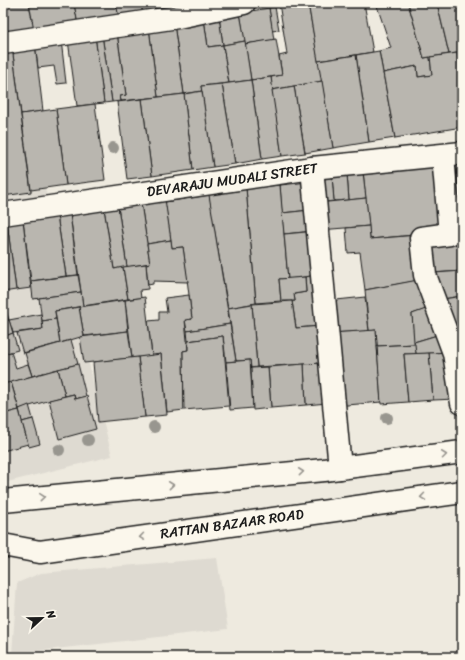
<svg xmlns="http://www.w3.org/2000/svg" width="465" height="660" font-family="Sriracha,sans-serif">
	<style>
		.built { fill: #dedad1 }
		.building { fill: #b9b6af; stroke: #1c1c1c }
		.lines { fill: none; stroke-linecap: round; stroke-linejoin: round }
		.minor-casing { stroke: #1c1c1c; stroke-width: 25 }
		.major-casing { stroke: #1c1c1c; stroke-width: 25 }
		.minor { stroke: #fbf7ec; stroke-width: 22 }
		.major { stroke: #fbf7ec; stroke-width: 22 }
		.tree { fill: #98968f }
		.oneway { stroke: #97948e }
		.labels { text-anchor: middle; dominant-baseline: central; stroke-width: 4; stroke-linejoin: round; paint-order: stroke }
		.street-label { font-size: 14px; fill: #1c1c1c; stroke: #fbf7ec }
	</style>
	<rect width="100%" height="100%" fill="#eeeadf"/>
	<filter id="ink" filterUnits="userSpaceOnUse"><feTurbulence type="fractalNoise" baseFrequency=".025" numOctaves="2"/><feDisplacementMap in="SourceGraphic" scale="8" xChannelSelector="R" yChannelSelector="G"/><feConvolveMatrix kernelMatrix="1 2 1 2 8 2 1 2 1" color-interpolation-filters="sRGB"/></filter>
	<g filter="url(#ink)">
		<g class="built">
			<path d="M 3,20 L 112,456 L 3,483 Z"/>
			<path d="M 217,558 L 228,629 L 12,654 L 17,583 L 41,573 Z"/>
		</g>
		<g class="building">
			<path d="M 3,3 L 29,3 L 34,30 L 5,35 Z"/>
			<path d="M 29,3 L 74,3 L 78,25 L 34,30 Z"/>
			<path d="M 74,3 L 116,3 L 119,18 L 78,25 Z"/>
			<path d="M 116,3 L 141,3 L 143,14 L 119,18 Z"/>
			<path d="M 141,3 L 174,3 L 175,8 L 143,14 Z"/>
			<path d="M 279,3 L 308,3 L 322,81 L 272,90 L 271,77 L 282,75 L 279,56 L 287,54 Z"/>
			<path d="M 308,3 L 364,3 L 373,52 L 318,61 Z"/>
			<path d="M 376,3 L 408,3 L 424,58 L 430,57 L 432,75 L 418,77 L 417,66 L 383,73 L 379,51 L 391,48 Z"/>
			<path d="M 408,3 L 437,3 L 449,54 L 424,58 Z"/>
			<path d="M 437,3 L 462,3 L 462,59 L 459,60 L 457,53 L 449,54 Z"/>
			<path d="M 275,7 L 279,30 L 272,31 L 269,8 Z"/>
			<path d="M 269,8 L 274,40 L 245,44 L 240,13 Z"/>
			<path d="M 240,13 L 245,41 L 223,45 L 219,17 Z"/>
			<path d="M 219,17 L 223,45 L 208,47 L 204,19 Z"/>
			<path d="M 204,19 L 208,47 L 223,45 L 229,83 L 201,86 L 202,91 L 184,94 L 174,24 Z"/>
			<path d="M 174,24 L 184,94 L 158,97 L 149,28 Z"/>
			<path d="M 149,28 L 158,97 L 121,101 L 120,96 L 126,95 L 117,33 Z"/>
			<path d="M 117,33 L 126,95 L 120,96 L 121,101 L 112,102 L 102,35 Z"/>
			<path d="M 102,35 L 112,102 L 104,103 L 95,36 Z"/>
			<path d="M 95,36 L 104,103 L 77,106 L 68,40 Z"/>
			<path d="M 276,39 L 282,75 L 251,80 L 245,44 Z"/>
			<path d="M 61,40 L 66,83 L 57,84 L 54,66 L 38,68 L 35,44 Z"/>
			<path d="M 245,41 L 251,80 L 229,83 L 223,45 Z"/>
			<path d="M 35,44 L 43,111 L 21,114 L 12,47 Z"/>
			<path d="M 12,47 L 31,192 L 3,196 L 3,48 Z"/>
			<path d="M 379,51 L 395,138 L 369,142 L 356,55 Z"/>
			<path d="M 457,53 L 462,77 L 462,127 L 395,138 L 383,73 L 417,66 L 418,77 L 432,75 L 430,57 Z"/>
			<path d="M 356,55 L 369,142 L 333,148 L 318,61 Z"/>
			<path d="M 271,77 L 282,156 L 262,159 L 251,80 Z"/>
			<path d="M 251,80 L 262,159 L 235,164 L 222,84 Z"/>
			<path d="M 322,81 L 333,148 L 305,153 L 294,86 Z"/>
			<path d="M 222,84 L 235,164 L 213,167 L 201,86 Z"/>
			<path d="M 294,86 L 305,153 L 282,156 L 272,90 Z"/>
			<path d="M 202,91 L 213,167 L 193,170 L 184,94 Z"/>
			<path d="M 184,94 L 193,170 L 152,176 L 142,99 Z"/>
			<path d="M 142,99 L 152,176 L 127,179 L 117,102 Z"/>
			<path d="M 95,104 L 105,180 L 66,185 L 56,109 Z"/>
			<path d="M 56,109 L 66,185 L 31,190 L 21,114 Z"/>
			<path d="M 462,160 L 462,208 L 451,209 L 446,162 Z"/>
			<path d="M 440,164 L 447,232 L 370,239 L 363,171 Z"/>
			<path d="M 363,172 L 366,198 L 349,200 L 347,174 Z"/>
			<path d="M 347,174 L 349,200 L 334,201 L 332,176 Z"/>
			<path d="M 332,176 L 334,201 L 318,203 L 316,177 Z"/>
			<path d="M 308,182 L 310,210 L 282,213 L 280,185 Z"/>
			<path d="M 280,185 L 288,279 L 279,279 L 281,301 L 256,303 L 246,188 Z"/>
			<path d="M 246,188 L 256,303 L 228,308 L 208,193 Z"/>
			<path d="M 209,195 L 230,324 L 187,331 L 185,320 L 192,319 L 183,247 L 172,248 L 165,202 Z"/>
			<path d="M 366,198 L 369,226 L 320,230 L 318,203 Z"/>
			<path d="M 165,199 L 171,240 L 147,244 L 141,203 Z"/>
			<path d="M 141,203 L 150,263 L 127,267 L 118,207 Z"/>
			<path d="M 118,207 L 127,267 L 114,269 L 104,209 Z"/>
			<path d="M 462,208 L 462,231 L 452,231 L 451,209 Z"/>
			<path d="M 104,209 L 114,269 L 123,267 L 128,299 L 83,306 L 70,214 Z"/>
			<path d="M 310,210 L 313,231 L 284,234 L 282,213 Z"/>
			<path d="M 70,214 L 78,275 L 66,276 L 57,215 Z"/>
			<path d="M 57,215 L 66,276 L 31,281 L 23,220 Z"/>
			<path d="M 23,220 L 31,288 L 16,290 L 7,222 Z"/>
			<path d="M 3,222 L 7,222 L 16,290 L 3,292 Z"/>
			<path d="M 369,226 L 370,239 L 417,235 L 419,252 L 411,253 L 415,281 L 365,290 L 360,252 L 348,253 L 346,228 Z"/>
			<path d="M 316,231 L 320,275 L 288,279 L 284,234 Z"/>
			<path d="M 462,236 L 462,271 L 431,273 L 427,239 Z"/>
			<path d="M 171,240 L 172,248 L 183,247 L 188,282 L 153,281 L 153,284 L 148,285 L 146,264 L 150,263 L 147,244 Z"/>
			<path d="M 146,264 L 148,289 L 140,290 L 141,298 L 128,299 L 123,267 Z"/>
			<path d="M 462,271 L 462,296 L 437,300 L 434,273 Z"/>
			<path d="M 78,275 L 81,292 L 33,299 L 31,281 Z"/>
			<path d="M 316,275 L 321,326 L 296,328 L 292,301 L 295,301 L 294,294 L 306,292 L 305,277 Z"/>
			<path d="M 305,277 L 306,292 L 294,294 L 295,301 L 281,301 L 279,279 Z"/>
			<path d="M 418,280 L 431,308 L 412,314 L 415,344 L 377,346 L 376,330 L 369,331 L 365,290 Z"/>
			<path d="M 81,292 L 83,306 L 55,311 L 56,319 L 42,321 L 39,298 Z"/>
			<path d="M 189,295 L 192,319 L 185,320 L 188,350 L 183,351 L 184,410 L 167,412 L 161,354 L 152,356 L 148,321 L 159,320 L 159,312 L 167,312 L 165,298 Z"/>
			<path d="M 462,296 L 462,329 L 449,332 L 437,300 Z"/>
			<path d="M 145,297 L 152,356 L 132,358 L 125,300 Z"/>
			<path d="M 365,297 L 369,331 L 330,333 L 327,301 Z"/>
			<path d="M 3,300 L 9,320 L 4,321 L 3,318 Z"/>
			<path d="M 125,300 L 128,331 L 84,336 L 79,307 Z"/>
			<path d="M 292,301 L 296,328 L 321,326 L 324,363 L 257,367 L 252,304 Z"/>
			<path d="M 252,304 L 257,367 L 251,368 L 250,360 L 236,361 L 228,308 Z"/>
			<path d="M 434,306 L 444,333 L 414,342 L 412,314 Z"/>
			<path d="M 79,307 L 84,336 L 60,343 L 55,311 Z"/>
			<path d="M 41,314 L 43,329 L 13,333 L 9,320 Z"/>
			<path d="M 3,318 L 4,321 L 9,320 L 13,333 L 3,337 Z"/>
			<path d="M 56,319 L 60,343 L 23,353 L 17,333 L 43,329 L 42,321 Z"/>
			<path d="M 230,324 L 236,361 L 226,362 L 223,336 L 188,341 L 187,331 Z"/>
			<path d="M 376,330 L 381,402 L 336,406 L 330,333 Z"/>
			<path d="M 128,331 L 132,358 L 84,363 L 80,337 Z"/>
			<path d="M 13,333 L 18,350 L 3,354 L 3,337 Z"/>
			<path d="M 444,333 L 451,352 L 416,354 L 414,342 Z"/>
			<path d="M 223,336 L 229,406 L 184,410 L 183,351 L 188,350 L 188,341 Z"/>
			<path d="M 71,340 L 78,364 L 32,376 L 25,353 Z"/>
			<path d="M 415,344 L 416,354 L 404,354 L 408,402 L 381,404 L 377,346 Z"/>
			<path d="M 11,352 L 16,368 L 28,364 L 32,376 L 6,384 L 3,375 L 3,354 Z"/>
			<path d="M 453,352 L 456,399 L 433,400 L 429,353 Z"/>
			<path d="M 429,353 L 433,400 L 408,402 L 404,354 Z"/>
			<path d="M 161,354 L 167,415 L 145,417 L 138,357 Z"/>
			<path d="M 138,357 L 145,417 L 98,422 L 93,362 Z"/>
			<path d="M 250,360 L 253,408 L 230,410 L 226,362 Z"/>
			<path d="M 324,363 L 327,403 L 306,405 L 304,364 Z"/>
			<path d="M 78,364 L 86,396 L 75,399 L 74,394 L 65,396 L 58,369 Z"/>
			<path d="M 304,364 L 306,405 L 271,408 L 268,367 Z"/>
			<path d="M 268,367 L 271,408 L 253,410 L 251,368 Z"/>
			<path d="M 58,369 L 65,396 L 19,409 L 11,382 Z"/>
			<path d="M 11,382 L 19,410 L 3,414 L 3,384 Z"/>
			<path d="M 74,394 L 75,399 L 87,396 L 96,429 L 59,439 L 49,400 Z"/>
			<path d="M 29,405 L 33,419 L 22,422 L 19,409 Z"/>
			<path d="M 19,410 L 28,444 L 3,451 L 3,414 Z"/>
			<path d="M 33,419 L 40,444 L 29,447 L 22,422 Z"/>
		</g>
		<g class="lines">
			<defs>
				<g id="minor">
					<path d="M 3,43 L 178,17 L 244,3"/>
					<path d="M 443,156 L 450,234 L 421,238 L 425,275 L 454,353 L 462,403"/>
					<path d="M 312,168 L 340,468"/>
					<path d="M 3,214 L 312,168 L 462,153"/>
				</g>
				<g id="major">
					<path d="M 3,501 L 324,470 L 462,452"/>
					<path d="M 3,545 L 40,552 L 462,492"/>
				</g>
			</defs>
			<use href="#minor" class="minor-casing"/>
			<use href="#major" class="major-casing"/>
			<use href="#minor" class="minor"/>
			<use href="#major" class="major"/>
		</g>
		<g class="tree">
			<circle cx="113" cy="148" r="6"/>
			<circle cx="387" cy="418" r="6"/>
			<circle cx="154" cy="427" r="6"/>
			<circle cx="88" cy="440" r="6"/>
			<circle cx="59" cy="450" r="6"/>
		</g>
		<defs><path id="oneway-chevron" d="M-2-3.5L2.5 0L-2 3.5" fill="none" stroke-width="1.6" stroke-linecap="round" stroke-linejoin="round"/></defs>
		<g class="oneway">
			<use href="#oneway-chevron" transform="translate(444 455) rotate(-7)"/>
			<use href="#oneway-chevron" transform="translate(301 472) rotate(-6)"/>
			<use href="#oneway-chevron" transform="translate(171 485) rotate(-6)"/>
			<use href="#oneway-chevron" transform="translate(42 497) rotate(-5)"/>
			<use href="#oneway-chevron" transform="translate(423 497) rotate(172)"/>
			<use href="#oneway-chevron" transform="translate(142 537) rotate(172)"/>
		</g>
	</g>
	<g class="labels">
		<g class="street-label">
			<text transform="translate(232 180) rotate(-8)">DEVARAJU MUDALI STREET</text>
			<text transform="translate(232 524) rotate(-8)">RATTAN BAZAAR ROAD</text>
		</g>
	</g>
	<rect width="465" height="660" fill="none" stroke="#fbf7ec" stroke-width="16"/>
	<rect x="8" y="8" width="449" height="644" fill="none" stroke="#1c1c1c" stroke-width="1.5" filter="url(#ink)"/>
	<g transform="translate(42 618) rotate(68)" stroke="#fbf7ec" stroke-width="3" paint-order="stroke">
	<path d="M0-3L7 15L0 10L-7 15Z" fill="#1c1c1c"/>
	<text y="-6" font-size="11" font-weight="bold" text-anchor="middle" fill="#1c1c1c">N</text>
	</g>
</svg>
